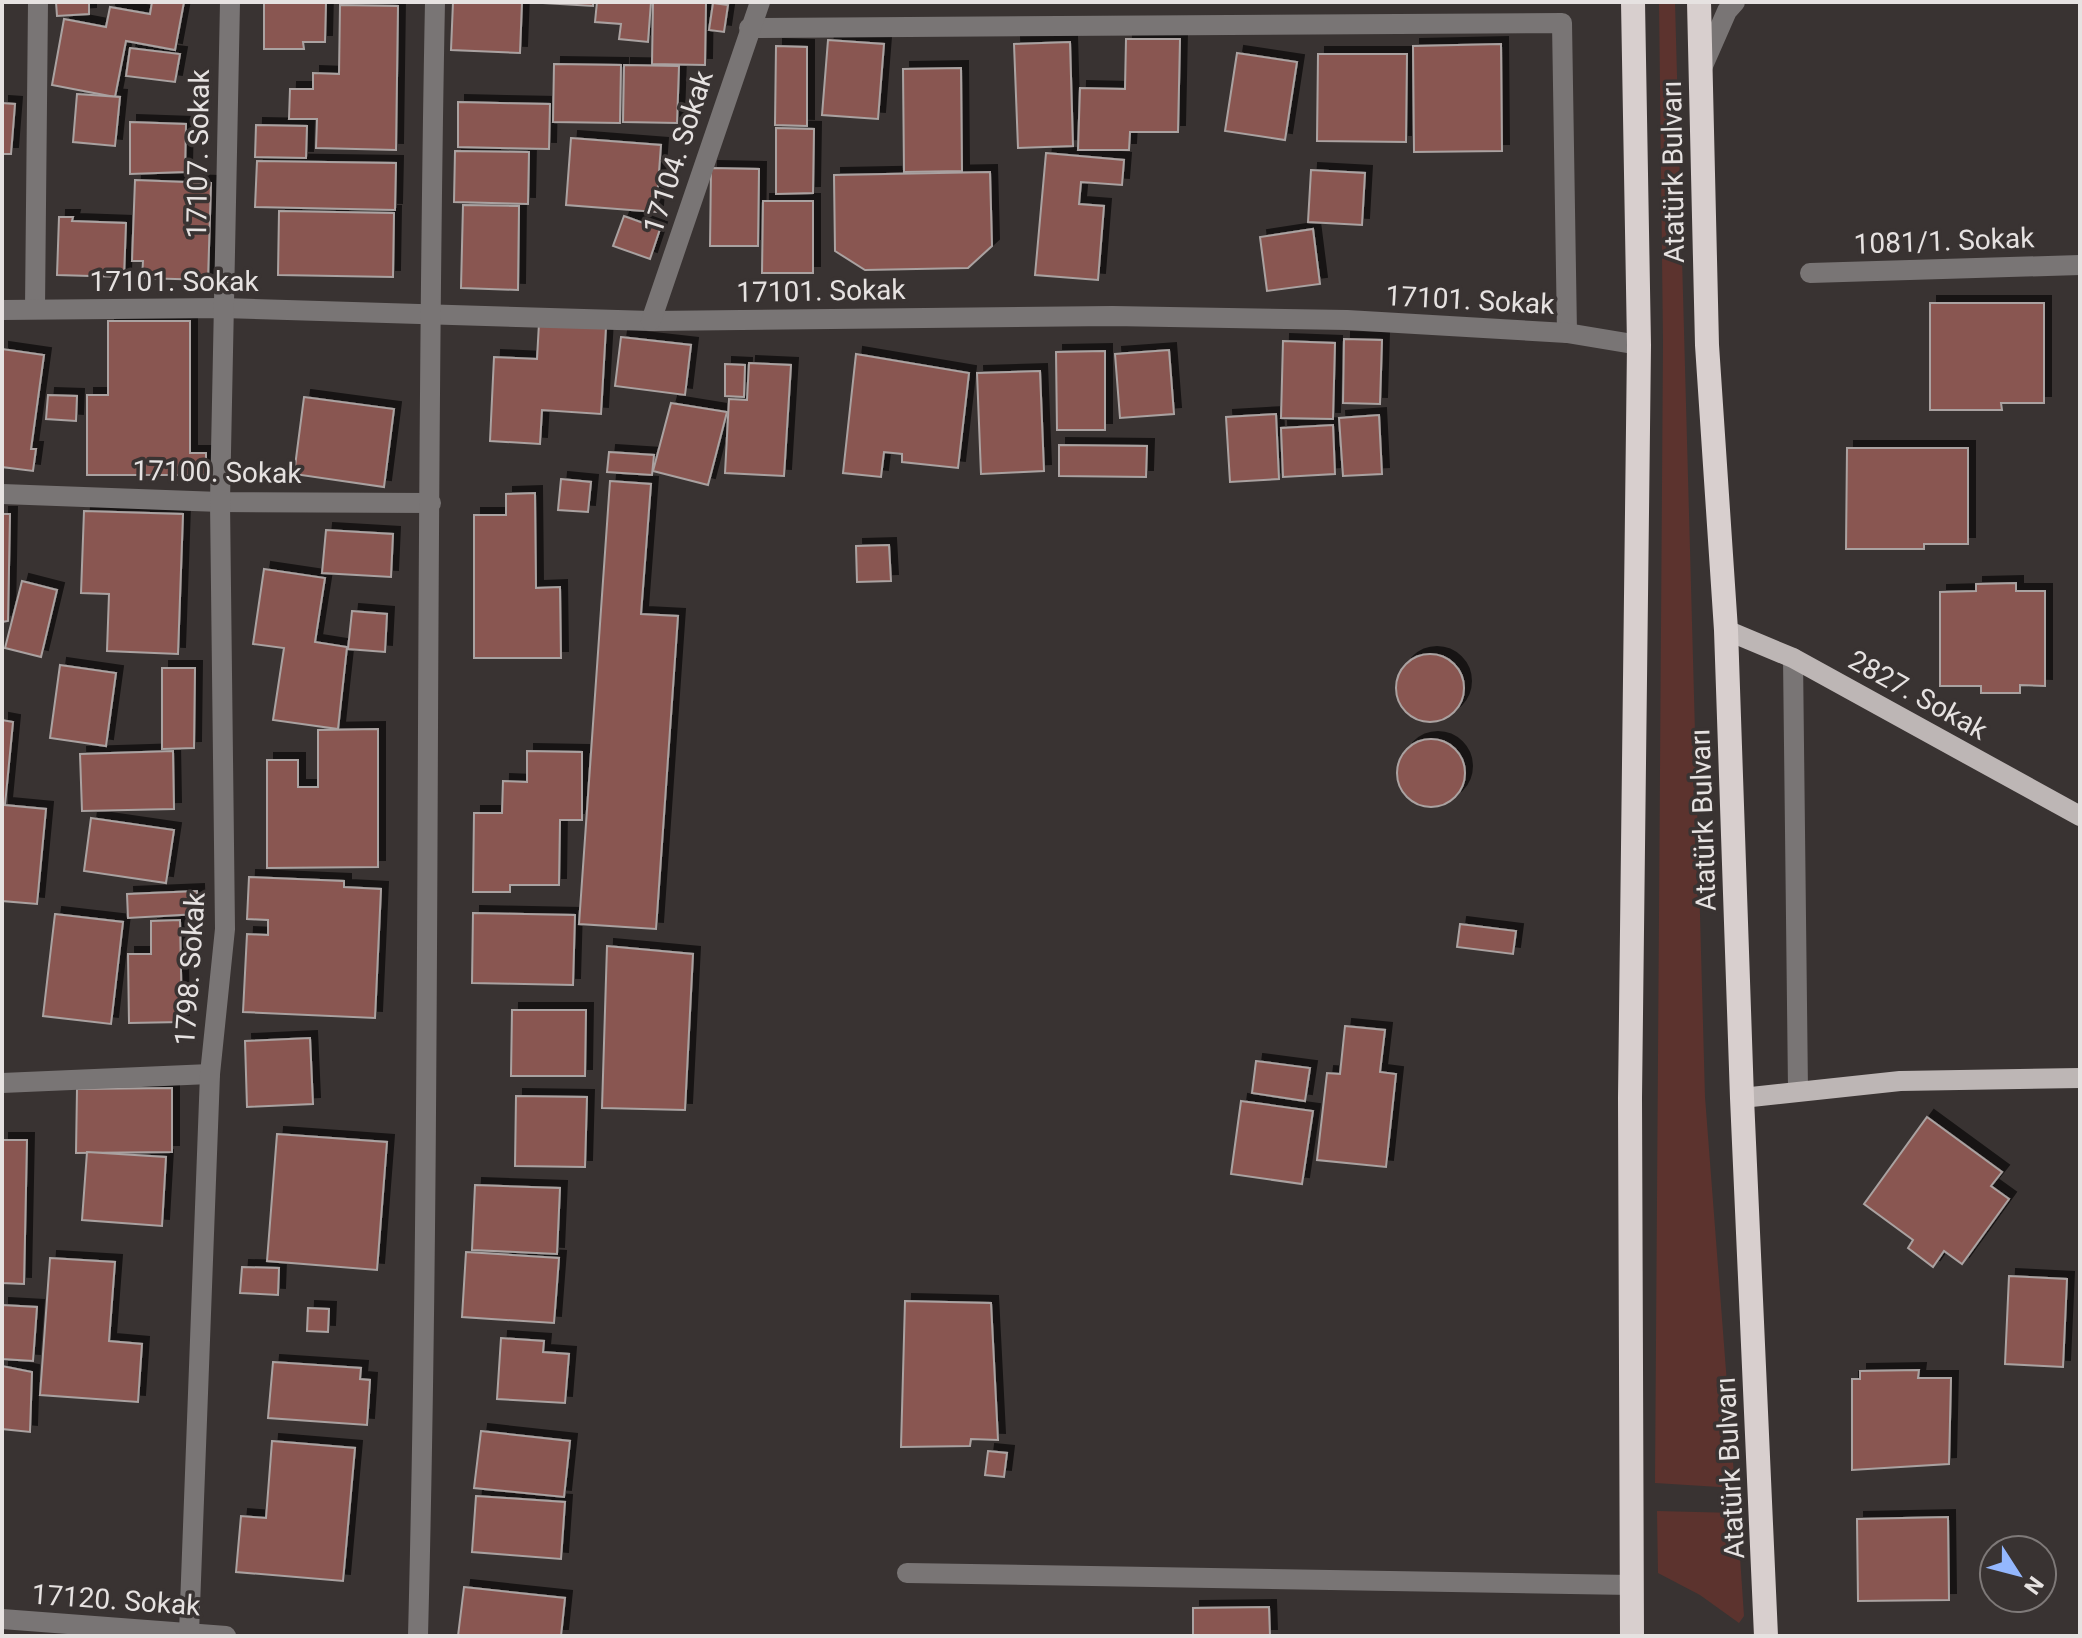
<svg xmlns="http://www.w3.org/2000/svg" width="2082" height="1638" font-family="Roboto,sans-serif">
	<style>
		.green { fill: #5c332e }
		.building { fill: #895751; stroke: #aaa2a1; stroke-width: 2; filter: url(#shadow) }
		.lines { fill: none; stroke-linecap: round; stroke-linejoin: round }
		.minor { stroke: #797575; stroke-width: 20 }
		.major { stroke: #bdb6b5; stroke-width: 20 }
		.highway { stroke: #d8cfce; stroke-width: 24 }
		.labels { text-anchor: middle; dominant-baseline: central; stroke-width: 7; stroke-linejoin: round; paint-order: stroke }
		.street-label { font-size: 28px; fill: #e6e2e1; stroke: #393332 }
	</style>
	<defs>
		<filter id="shadow"><feDropShadow dx="7" dy="-7" stdDeviation="0" flood-color="#0009"/></filter>
	</defs>
	<rect width="100%" height="100%" fill="#393332"/>
	<g class="green">
		<path d="M 1659,2 L 1675,2 L 1705,1097 L 1735,1488 L 1655,1483 L 1663,342 Z"/>
		<path d="M 1657,1511 L 1737,1513 L 1744,1616 L 1739,1623 L 1700,1595 L 1658,1573 Z"/>
	</g>
	<g class="building">
		<path d="M 56,2 L 89,2 L 89,14 L 57,16 Z"/>
		<path d="M 152,2 L 184,2 L 175,50 L 126,41 L 115,97 L 52,85 L 64,19 L 106,27 L 110,7 L 150,14 Z"/>
		<path d="M 264,2 L 326,2 L 325,42 L 303,42 L 304,49 L 264,49 Z"/>
		<path d="M 453,2 L 522,2 L 520,53 L 451,50 Z"/>
		<path d="M 526,2 L 593,2 L 593,6 Z"/>
		<path d="M 597,2 L 651,2 L 648,42 L 619,39 L 621,24 L 595,22 Z"/>
		<path d="M 653,2 L 706,2 L 705,65 L 652,64 Z"/>
		<path d="M 713,3 L 728,5 L 724,32 L 709,30 Z"/>
		<path d="M 340,5 L 398,6 L 396,150 L 316,148 L 317,119 L 289,119 L 290,89 L 313,89 L 313,73 L 339,74 Z"/>
		<path d="M 1126,39 L 1180,39 L 1178,132 L 1130,132 L 1129,150 L 1078,150 L 1080,88 L 1125,89 Z"/>
		<path d="M 828,40 L 884,44 L 878,119 L 822,115 Z"/>
		<path d="M 1070,42 L 1073,146 L 1018,148 L 1014,44 Z"/>
		<path d="M 1501,44 L 1502,151 L 1414,152 L 1413,46 Z"/>
		<path d="M 776,46 L 807,47 L 807,126 L 775,125 Z"/>
		<path d="M 130,48 L 180,54 L 175,82 L 126,76 Z"/>
		<path d="M 1237,53 L 1297,62 L 1285,140 L 1225,131 Z"/>
		<path d="M 1318,54 L 1407,54 L 1406,142 L 1317,141 Z"/>
		<path d="M 554,64 L 621,65 L 620,123 L 553,122 Z"/>
		<path d="M 624,65 L 679,66 L 677,123 L 623,122 Z"/>
		<path d="M 961,68 L 962,171 L 904,172 L 903,69 Z"/>
		<path d="M 77,94 L 120,97 L 115,146 L 73,142 Z"/>
		<path d="M 458,102 L 550,104 L 549,149 L 458,147 Z"/>
		<path d="M 2,103 L 15,104 L 11,154 L 2,154 Z"/>
		<path d="M 130,122 L 186,124 L 185,172 L 130,174 Z"/>
		<path d="M 256,125 L 307,126 L 306,158 L 255,157 Z"/>
		<path d="M 776,128 L 814,129 L 813,193 L 776,194 Z"/>
		<path d="M 571,138 L 661,145 L 656,212 L 566,205 Z"/>
		<path d="M 455,151 L 529,152 L 528,204 L 454,202 Z"/>
		<path d="M 1046,153 L 1124,160 L 1122,185 L 1081,182 L 1079,204 L 1104,206 L 1098,280 L 1035,275 Z"/>
		<path d="M 257,161 L 396,163 L 395,210 L 255,207 Z"/>
		<path d="M 711,168 L 759,169 L 758,246 L 710,246 Z"/>
		<path d="M 1311,170 L 1365,173 L 1362,225 L 1308,222 Z"/>
		<path d="M 990,172 L 992,246 L 968,268 L 865,270 L 835,251 L 834,175 Z"/>
		<path d="M 135,180 L 211,183 L 208,280 L 142,278 L 143,261 L 132,261 Z"/>
		<path d="M 763,201 L 813,201 L 813,273 L 762,273 Z"/>
		<path d="M 463,205 L 519,206 L 518,290 L 461,288 Z"/>
		<path d="M 279,211 L 394,213 L 393,277 L 278,275 Z"/>
		<path d="M 624,216 L 660,229 L 650,259 L 613,246 Z"/>
		<path d="M 59,217 L 73,217 L 72,221 L 126,223 L 124,277 L 57,275 Z"/>
		<path d="M 1313,229 L 1320,284 L 1267,291 L 1260,237 Z"/>
		<path d="M 1930,303 L 2044,303 L 2044,403 L 2001,403 L 2002,410 L 1930,410 Z"/>
		<path d="M 108,321 L 190,321 L 190,453 L 206,453 L 206,475 L 87,475 L 87,395 L 108,395 Z"/>
		<path d="M 539,323 L 606,327 L 601,414 L 542,410 L 540,444 L 490,441 L 494,357 L 537,359 Z"/>
		<path d="M 621,337 L 691,345 L 685,395 L 615,386 Z"/>
		<path d="M 1344,339 L 1382,340 L 1380,404 L 1343,403 Z"/>
		<path d="M 1283,341 L 1335,343 L 1333,419 L 1281,418 Z"/>
		<path d="M 2,349 L 44,355 L 31,449 L 36,449 L 33,471 L 2,467 Z"/>
		<path d="M 1169,350 L 1174,414 L 1120,418 L 1115,354 Z"/>
		<path d="M 1105,351 L 1105,430 L 1057,430 L 1056,352 Z"/>
		<path d="M 856,354 L 969,373 L 958,468 L 902,462 L 902,454 L 884,452 L 881,477 L 843,473 Z"/>
		<path d="M 749,363 L 791,365 L 784,476 L 725,473 L 729,399 L 747,400 Z"/>
		<path d="M 725,364 L 745,365 L 744,397 L 725,396 Z"/>
		<path d="M 1040,371 L 1044,471 L 981,474 L 977,373 Z"/>
		<path d="M 48,395 L 77,396 L 76,421 L 46,419 Z"/>
		<path d="M 304,397 L 394,409 L 384,487 L 294,474 Z"/>
		<path d="M 671,403 L 727,412 L 708,485 L 653,471 Z"/>
		<path d="M 1276,414 L 1279,479 L 1230,482 L 1226,417 Z"/>
		<path d="M 1379,415 L 1382,474 L 1343,476 L 1339,418 Z"/>
		<path d="M 1333,425 L 1335,474 L 1283,477 L 1281,428 Z"/>
		<path d="M 1059,445 L 1147,446 L 1146,477 L 1059,476 Z"/>
		<path d="M 1847,448 L 1968,448 L 1968,544 L 1924,544 L 1924,549 L 1846,549 Z"/>
		<path d="M 609,452 L 654,455 L 652,475 L 607,472 Z"/>
		<path d="M 561,479 L 591,482 L 588,512 L 558,510 Z"/>
		<path d="M 610,481 L 651,484 L 641,614 L 678,616 L 656,929 L 579,924 Z"/>
		<path d="M 535,493 L 536,588 L 560,587 L 561,658 L 474,658 L 474,515 L 506,515 L 506,494 Z"/>
		<path d="M 84,511 L 183,514 L 178,654 L 107,651 L 109,594 L 81,593 Z"/>
		<path d="M 2,514 L 10,514 L 8,621 L 2,622 Z"/>
		<path d="M 326,530 L 393,534 L 391,577 L 322,573 Z"/>
		<path d="M 889,545 L 891,581 L 857,582 L 856,546 Z"/>
		<path d="M 264,569 L 325,578 L 315,642 L 347,647 L 338,729 L 273,720 L 284,648 L 253,644 Z"/>
		<path d="M 22,581 L 57,590 L 41,657 L 5,648 Z"/>
		<path d="M 2016,583 L 2016,591 L 2045,591 L 2045,686 L 2020,685 L 2020,693 L 1981,693 L 1981,686 L 1940,686 L 1940,592 L 1976,591 L 1976,584 Z"/>
		<path d="M 352,611 L 387,614 L 385,652 L 348,649 Z"/>
		<circle cx="1430" cy="688" r="34"/>
		<path d="M 60,665 L 116,673 L 106,746 L 50,738 Z"/>
		<path d="M 162,668 L 195,668 L 194,748 L 162,749 Z"/>
		<path d="M 2,720 L 13,722 L 5,805 L 46,809 L 37,904 L 2,901 Z"/>
		<path d="M 378,729 L 378,867 L 267,868 L 267,760 L 298,760 L 298,787 L 318,787 L 318,730 Z"/>
		<circle cx="1431" cy="773" r="34"/>
		<path d="M 173,751 L 174,809 L 82,811 L 80,754 Z"/>
		<path d="M 527,751 L 582,752 L 582,820 L 560,820 L 559,885 L 510,885 L 510,892 L 473,892 L 474,813 L 502,813 L 503,781 L 527,782 Z"/>
		<path d="M 91,818 L 174,830 L 166,883 L 84,871 Z"/>
		<path d="M 249,877 L 344,881 L 344,887 L 381,889 L 375,1018 L 243,1012 L 247,934 L 268,935 L 268,920 L 247,919 Z"/>
		<path d="M 197,891 L 198,914 L 128,918 L 127,894 Z"/>
		<path d="M 473,913 L 575,915 L 573,985 L 472,983 Z"/>
		<path d="M 55,914 L 123,922 L 111,1024 L 43,1016 Z"/>
		<path d="M 180,920 L 182,1022 L 129,1023 L 128,954 L 151,954 L 151,921 Z"/>
		<path d="M 1460,924 L 1516,931 L 1513,954 L 1457,947 Z"/>
		<path d="M 607,946 L 693,954 L 685,1110 L 602,1108 Z"/>
		<path d="M 512,1010 L 586,1010 L 585,1076 L 511,1076 Z"/>
		<path d="M 1345,1026 L 1385,1030 L 1380,1072 L 1396,1074 L 1386,1167 L 1317,1160 L 1327,1073 L 1340,1074 Z"/>
		<path d="M 310,1038 L 313,1104 L 247,1107 L 245,1041 Z"/>
		<path d="M 1256,1061 L 1310,1068 L 1305,1101 L 1252,1093 Z"/>
		<path d="M 172,1088 L 172,1152 L 76,1153 L 77,1089 Z"/>
		<path d="M 516,1096 L 587,1097 L 585,1167 L 515,1166 Z"/>
		<path d="M 1241,1101 L 1313,1111 L 1302,1184 L 1231,1174 Z"/>
		<path d="M 1927,1117 L 2002,1172 L 1991,1186 L 2009,1199 L 1962,1264 L 1944,1251 L 1933,1267 L 1908,1248 L 1913,1240 L 1864,1204 Z"/>
		<path d="M 277,1134 L 387,1142 L 377,1270 L 267,1261 Z"/>
		<path d="M 2,1140 L 27,1140 L 24,1284 L 2,1283 Z"/>
		<path d="M 87,1152 L 166,1157 L 162,1226 L 82,1220 Z"/>
		<path d="M 475,1185 L 560,1188 L 557,1254 L 472,1250 Z"/>
		<path d="M 466,1252 L 559,1258 L 554,1323 L 462,1317 Z"/>
		<path d="M 50,1258 L 115,1262 L 109,1341 L 142,1344 L 138,1402 L 40,1395 Z"/>
		<path d="M 242,1267 L 279,1268 L 278,1295 L 240,1293 Z"/>
		<path d="M 2009,1276 L 2067,1279 L 2063,1367 L 2005,1364 Z"/>
		<path d="M 905,1301 L 991,1303 L 998,1440 L 971,1439 L 970,1446 L 901,1447 Z"/>
		<path d="M 2,1305 L 37,1307 L 33,1361 L 2,1359 Z"/>
		<path d="M 308,1308 L 329,1309 L 328,1332 L 307,1331 Z"/>
		<path d="M 501,1338 L 544,1341 L 543,1352 L 569,1354 L 565,1403 L 497,1399 Z"/>
		<path d="M 273,1362 L 361,1368 L 360,1379 L 370,1380 L 367,1425 L 268,1418 Z"/>
		<path d="M 2,1366 L 32,1372 L 30,1432 L 2,1429 Z"/>
		<path d="M 1919,1370 L 1918,1378 L 1951,1378 L 1949,1464 L 1852,1470 L 1852,1379 L 1860,1379 L 1860,1371 Z"/>
		<path d="M 481,1431 L 570,1441 L 564,1497 L 474,1488 Z"/>
		<path d="M 272,1441 L 355,1448 L 343,1581 L 236,1572 L 241,1516 L 266,1518 Z"/>
		<path d="M 988,1451 L 1007,1453 L 1004,1477 L 985,1475 Z"/>
		<path d="M 476,1496 L 565,1502 L 561,1559 L 472,1552 Z"/>
		<path d="M 1948,1517 L 1949,1600 L 1858,1601 L 1857,1519 Z"/>
		<path d="M 464,1587 L 565,1598 L 561,1636 L 458,1636 Z"/>
		<path d="M 1269,1607 L 1270,1636 L 1193,1636 L 1193,1608 Z"/>
	</g>
	<g class="lines">
		<g class="minor">
			<path d="M 749,28 L 1562,23 L 1567,333"/>
			<path d="M 1702,68 L 1727,11 L 1735,2"/>
			<path d="M 1810,273 L 2080,265"/>
			<path d="M 35,308 L 38,2"/>
			<path d="M 2,310 L 223,308 L 651,321 L 1112,316 L 1347,320 L 1567,333 L 1639,345"/>
			<path d="M 651,321 L 760,2"/>
			<path d="M 2,494 L 220,502 L 431,503"/>
			<path d="M 1793,658 L 1798,1090"/>
			<path d="M 2,1083 L 210,1074"/>
			<path d="M 907,1573 L 1631,1585"/>
			<path d="M 2,1619 L 226,1636"/>
			<path d="M 189,1633 L 210,1074 L 225,929 L 220,502 L 230,2"/>
			<path d="M 418,1636 C 432,1091 424,547 435,2"/>
		</g>
		<g class="major">
			<path d="M 1726,630 L 1793,658 L 2080,816"/>
			<path d="M 1742,1098 L 1900,1081 L 2080,1078"/>
		</g>
		<g class="highway">
			<path d="M 1699,2 L 1707,345 L 1726,630 L 1742,1098 L 1766,1636"/>
			<path d="M 1632,1636 L 1630,1098 L 1639,345 L 1633,2"/>
		</g>
	</g>
	<g class="labels">
		<g class="street-label">
			<text transform="translate(678 152) rotate(-72)">17104. Sokak</text>
			<text transform="translate(198 154) rotate(-89)">17107. Sokak</text>
			<text transform="translate(1673 172) rotate(-91)">Atatürk Bulvarı</text>
			<text transform="translate(1944 241) rotate(-2)">1081/1. Sokak</text>
			<text x="174" y="281">17101. Sokak</text>
			<text transform="translate(821 291) rotate(-1)">17101. Sokak</text>
			<text transform="translate(1470 300) rotate(3)">17101. Sokak</text>
			<text transform="translate(217 472) rotate(1)">17100. Sokak</text>
			<text transform="translate(1918 695) rotate(29)">2827. Sokak</text>
			<text transform="translate(1703 820) rotate(-92)">Atatürk Bulvarı</text>
			<text transform="translate(190 969) rotate(-86)">1798. Sokak</text>
			<text transform="translate(1730 1468) rotate(-93)">Atatürk Bulvarı</text>
			<text transform="translate(116 1600) rotate(4)">17120. Sokak</text>
		</g>
	</g>
	<rect width="2082" height="1638" fill="none" stroke="#e6e2e1" stroke-width="8"/>
	<g transform="translate(2018 1574) rotate(126)"><circle r="38" fill="#393332" stroke="#7e7978" stroke-width="2"/>
	<path d="M0-6L14 30L0 20L-14 30Z" fill="#94b7fd"/>
	<text y="-12" font-size="22" font-weight="bold" text-anchor="middle" fill="#e6e2e1">N</text>
	</g>
</svg>
